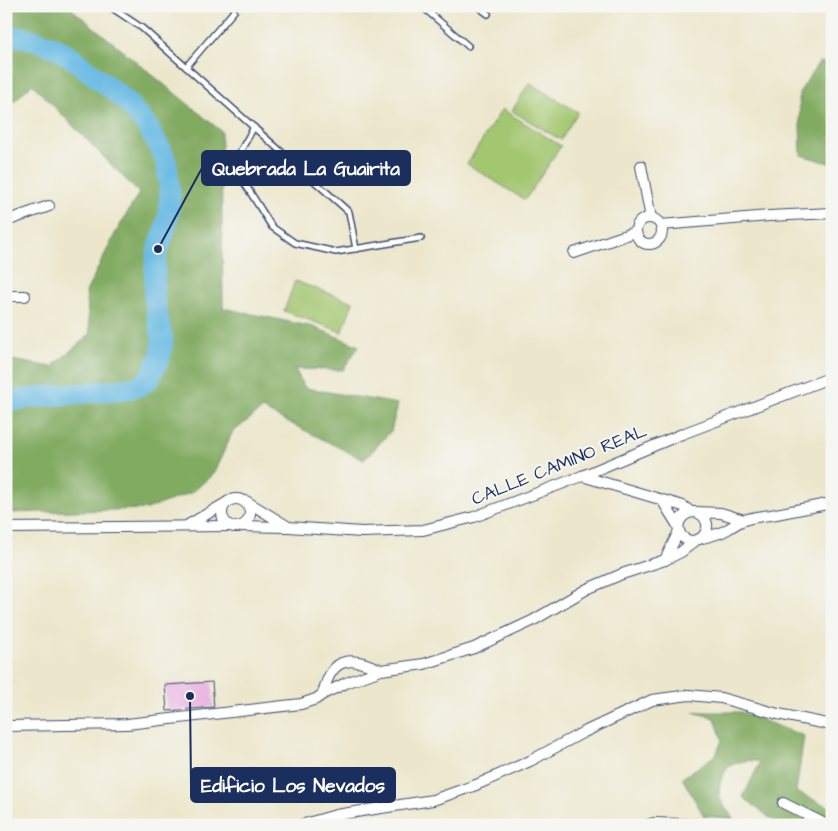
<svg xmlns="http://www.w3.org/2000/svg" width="838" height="831" font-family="'Architects Daughter',sans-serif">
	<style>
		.green { fill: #a3c66f; stroke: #5f7a66 }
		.forest { fill: #82ab62; stroke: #4e6d60 }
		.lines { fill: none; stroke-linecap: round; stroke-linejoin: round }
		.river { stroke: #67bae3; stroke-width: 21 }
		.building { fill: #e7a9e0 }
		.lane-casing { stroke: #3a4b6e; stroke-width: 8 }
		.street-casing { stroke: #3a4b6e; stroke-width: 12 }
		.lane { stroke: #fff; stroke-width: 5 }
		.street { stroke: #fff; stroke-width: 10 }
		.labels { text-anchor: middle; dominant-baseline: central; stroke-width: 4; stroke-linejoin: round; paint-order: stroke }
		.street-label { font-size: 18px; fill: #1b2f5e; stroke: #f6f6f2 }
		.leader { fill: none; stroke: #1b2f5e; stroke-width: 2 }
		.callout-dot { fill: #1b2f5e; stroke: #f6f6f2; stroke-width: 2 }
		.callout { fill: #1b2f5e; stroke: #1b2f5e; stroke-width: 2 }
		.callout-label { font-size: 19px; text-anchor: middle; font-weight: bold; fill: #fff }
	</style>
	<rect width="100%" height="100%" fill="#f6f6f2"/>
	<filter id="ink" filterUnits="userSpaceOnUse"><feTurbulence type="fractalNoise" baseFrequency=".02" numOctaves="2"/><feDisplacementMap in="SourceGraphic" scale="10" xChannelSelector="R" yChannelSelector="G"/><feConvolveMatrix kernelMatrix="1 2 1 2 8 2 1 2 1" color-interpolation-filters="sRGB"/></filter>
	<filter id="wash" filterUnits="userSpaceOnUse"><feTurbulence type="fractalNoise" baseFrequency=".0096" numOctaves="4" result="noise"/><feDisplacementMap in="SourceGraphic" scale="20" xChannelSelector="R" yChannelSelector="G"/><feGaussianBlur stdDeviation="1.12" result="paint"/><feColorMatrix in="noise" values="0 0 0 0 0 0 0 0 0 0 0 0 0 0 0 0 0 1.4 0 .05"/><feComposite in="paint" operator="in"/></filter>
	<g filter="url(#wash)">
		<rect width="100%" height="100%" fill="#ece7cc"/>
		<g class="green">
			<path d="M 529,83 L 578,112 L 561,140 L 512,111 Z"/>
			<path d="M 502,109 L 561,146 L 525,200 L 467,164 Z"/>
			<path d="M 295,281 L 353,302 L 342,332 L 284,311 Z"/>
		</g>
		<g class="forest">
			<path d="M 6,6 L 68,6 L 221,131 L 223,308 L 314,327 L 359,346 L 343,370 L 295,369 L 305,388 L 398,404 L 391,431 L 364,460 L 262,409 L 232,433 L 214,473 L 193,492 L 147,509 L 6,513 L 6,359 L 52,367 L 90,334 L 86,292 L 115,234 L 139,193 L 32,84 L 6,109 Z"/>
			<path d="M 819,62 L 832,63 L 832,164 L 801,155 L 799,93 Z"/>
			<path d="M 693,712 L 741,712 L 804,736 L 796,792 L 832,808 L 832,825 L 779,825 L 743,797 L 760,762 C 751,759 734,761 727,769 C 723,773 719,785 719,791 C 719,802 728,811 734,819 L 704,816 L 682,778 L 716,755 L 722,740 L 715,718 Z"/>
		</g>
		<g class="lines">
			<path class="river" d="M 6,37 L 23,37 L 40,42 L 58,49 L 77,62 L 125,100 L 146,125 L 162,151 L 167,165 L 170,195 L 169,212 L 165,230 L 158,249 L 155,265 L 154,295 L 158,320 L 163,340 L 160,357 L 149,379 L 141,385 L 127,389 L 38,397 L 6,402"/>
		</g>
		<g id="blocks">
			<path class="building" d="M 212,682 L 214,707 L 167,711 L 165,685 Z"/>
		</g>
	</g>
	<g filter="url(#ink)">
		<use href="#blocks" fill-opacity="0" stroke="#3a4b6e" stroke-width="1"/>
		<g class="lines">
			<defs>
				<g id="lane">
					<path d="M 109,6 L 142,28 L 349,212 L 356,249"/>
					<path d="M 424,6 L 424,8 L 468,46"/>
					<path d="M 477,6 L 488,14"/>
					<path d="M 186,67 L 234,11"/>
					<path d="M 254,127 L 237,157 L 240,176 L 272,227 L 295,243 L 336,252 L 421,238"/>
				</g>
				<g id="street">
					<path d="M 641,166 L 651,218"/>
					<circle cx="649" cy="231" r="13"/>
					<path d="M 6,221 L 49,206"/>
					<path d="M 661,225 L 769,216 L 832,213"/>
					<path d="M 574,253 L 635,232"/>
					<path d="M 6,296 L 25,296"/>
					<path d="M 582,476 L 683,506 L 691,512"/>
					<circle cx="236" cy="513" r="14"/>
					<path d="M 662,500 L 678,526"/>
					<path d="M 246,501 L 287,526"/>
					<path d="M 696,512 L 721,513 L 744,520"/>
					<path d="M 188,525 L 226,503"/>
					<path d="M 242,526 L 288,527 L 362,532 L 423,530 L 474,517 L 582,476 L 682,434 L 832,377"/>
					<path d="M 6,528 L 230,526"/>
					<path d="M 700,539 C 711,530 709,517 696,512 C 674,512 673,538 691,541 C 695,541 698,539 702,538 C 711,536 720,534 728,529 C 733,526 738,522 744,520 C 752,517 762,516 771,515 C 791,511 811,507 832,503"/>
					<path d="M 665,560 L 679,531"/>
					<path d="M 323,694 C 327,676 335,657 358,662 C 366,663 374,667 381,670"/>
					<path d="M 6,726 L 127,724 L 301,704 L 316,699 L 323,694 L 346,683 L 381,670 L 424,664 L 474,648 L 532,621 L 587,589 L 622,574 L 665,560 L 681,552 L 695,541"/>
					<path d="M 783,803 L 827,825"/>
					<path d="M 301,825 L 336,815 L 433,800 L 476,785 L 530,761 L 582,733 L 652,700 L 689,695 L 721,698 L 778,714 L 832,725"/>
					<path d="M 648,825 L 654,823 L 704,825"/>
				</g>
			</defs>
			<use href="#lane" class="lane-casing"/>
			<use href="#street" class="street-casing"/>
			<use href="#lane" class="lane"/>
			<use href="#street" class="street"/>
		</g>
	</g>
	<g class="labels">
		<g class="street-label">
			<text transform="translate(559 465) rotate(-22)">CALLE CAMINO REAL</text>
		</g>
	</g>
	<path class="leader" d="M158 249L202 168M190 696L191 785"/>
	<g class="callout-dot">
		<circle cx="158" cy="249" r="5"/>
		<circle cx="190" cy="696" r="5"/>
	</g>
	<g class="callout">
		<rect x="202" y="151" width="208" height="34" rx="5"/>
		<rect x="191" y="768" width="204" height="34" rx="5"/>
	</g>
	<g class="callout-label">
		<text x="306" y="175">Quebrada La Guairita</text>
		<text x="293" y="792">Edificio Los Nevados</text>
	</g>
	<rect width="838" height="831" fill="none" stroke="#f6f6f2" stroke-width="25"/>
</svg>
